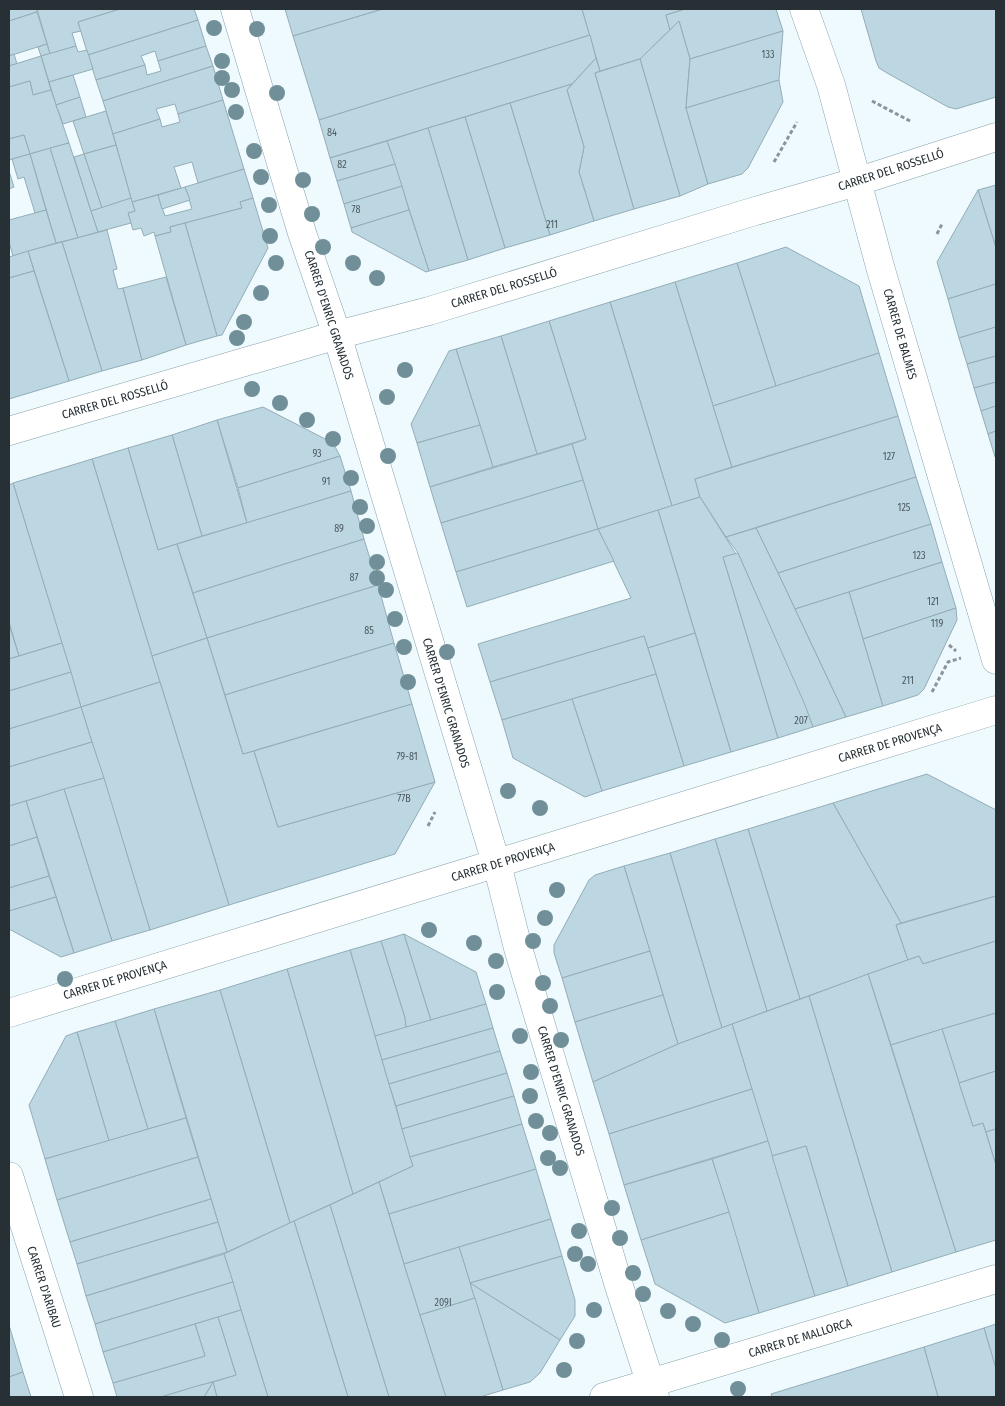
<svg xmlns="http://www.w3.org/2000/svg" width="1005" height="1406" font-family="'Fira Sans Condensed',sans-serif">
	<style>
		.building { fill: #bcd7e2; stroke: #93adb7 }
		.lines { fill: none; stroke-linecap: round; stroke-linejoin: round }
		.street-casing { stroke: #87a1ab; stroke-width: 29 }
		.secondary-casing { stroke: #87a1ab; stroke-width: 29 }
		.path { stroke: #8a9499; stroke-width: 3; stroke-dasharray: 4 2.5; stroke-linecap: butt }
		.street { stroke: #fff; stroke-width: 28 }
		.secondary { stroke: #fff; stroke-width: 28 }
		.tree { fill: #708f98 }
		.labels { text-anchor: middle; dominant-baseline: central; stroke-width: 4; stroke-linejoin: round; paint-order: stroke }
		.number-label { font-size: 10px; fill: #4c5a60 }
		.street-label { font-size: 12px; fill: #263035; stroke: #fff }
	</style>
	<rect width="100%" height="100%" fill="#effafe"/>
	<g class="building">
		<path d="M 9,9 L 37,9 L 37,12 L 9,21 Z"/>
		<path d="M 37,9 L 113,9 L 114,11 L 78,22 L 81,31 L 72,33 L 76,46 L 50,54 Z"/>
		<path d="M 120,9 L 194,9 L 198,20 L 88,55 L 78,22 Z"/>
		<path d="M 285,9 L 383,9 L 293,36 Z"/>
		<path d="M 383,9 L 582,9 L 590,35 L 319,120 L 293,36 Z"/>
		<path d="M 582,9 L 685,9 L 666,15 L 670,30 L 640,59 L 600,71 Z"/>
		<path d="M 685,9 L 776,9 L 783,31 L 690,59 L 679,21 L 670,30 L 666,15 Z"/>
		<path d="M 861,9 L 996,9 L 996,97 L 956,109 L 948,107 L 887,73 L 879,68 L 876,61 Z"/>
		<path d="M 37,12 L 47,44 L 9,56 L 9,21 Z"/>
		<path d="M 198,20 L 206,46 L 158,61 L 155,51 L 141,56 L 145,65 L 96,80 L 88,55 Z"/>
		<path d="M 679,21 L 690,59 L 686,108 L 708,184 L 680,196 L 640,59 Z"/>
		<path d="M 783,31 L 779,80 L 686,108 L 690,59 Z"/>
		<path d="M 590,35 L 596,58 L 572,84 L 330,158 L 319,120 Z"/>
		<path d="M 47,44 L 50,54 L 41,56 L 38,47 Z"/>
		<path d="M 76,46 L 78,52 L 87,50 L 93,69 L 49,82 L 41,56 Z"/>
		<path d="M 206,46 L 213,66 L 103,101 L 96,80 L 145,65 L 147,75 L 161,71 L 158,61 Z"/>
		<path d="M 14,54 L 17,64 L 9,66 L 9,56 Z"/>
		<path d="M 41,56 L 51,90 L 33,95 L 30,81 L 9,87 L 9,66 Z"/>
		<path d="M 596,58 L 600,71 L 595,73 L 634,209 L 594,221 L 579,172 L 584,147 L 567,90 Z"/>
		<path d="M 640,59 L 680,196 L 634,209 L 595,73 Z"/>
		<path d="M 213,66 L 223,100 L 178,114 L 175,104 L 156,109 L 160,119 L 113,134 L 103,101 Z"/>
		<path d="M 73,75 L 80,97 L 56,105 L 49,82 Z"/>
		<path d="M 779,80 L 783,102 L 748,168 L 742,174 L 708,184 L 686,108 Z"/>
		<path d="M 30,81 L 33,95 L 51,90 L 69,143 L 30,154 L 24,135 L 9,139 L 9,87 Z"/>
		<path d="M 572,84 L 567,90 L 584,147 L 579,172 L 594,221 L 550,235 L 510,103 Z"/>
		<path d="M 80,97 L 86,117 L 63,124 L 56,105 Z"/>
		<path d="M 223,100 L 244,169 L 198,183 L 192,162 L 174,167 L 181,188 L 132,202 L 113,134 L 160,119 L 162,127 L 180,122 L 178,114 Z"/>
		<path d="M 510,103 L 550,235 L 505,248 L 465,117 Z"/>
		<path d="M 106,111 L 116,145 L 84,154 L 73,121 Z"/>
		<path d="M 465,117 L 505,248 L 468,260 L 428,128 Z"/>
		<path d="M 428,128 L 468,260 L 429,271 L 387,141 Z"/>
		<path d="M 24,135 L 30,154 L 9,160 L 9,139 Z"/>
		<path d="M 387,141 L 395,164 L 337,181 L 330,158 Z"/>
		<path d="M 69,143 L 98,232 L 78,238 L 50,148 Z"/>
		<path d="M 116,145 L 131,198 L 102,208 L 84,154 Z"/>
		<path d="M 50,148 L 78,238 L 56,243 L 30,154 Z"/>
		<path d="M 30,154 L 46,210 L 35,213 L 24,177 L 18,179 L 12,159 Z"/>
		<path d="M 84,154 L 102,208 L 91,211 L 74,157 Z"/>
		<path d="M 395,164 L 402,186 L 344,204 L 337,181 Z"/>
		<path d="M 244,169 L 253,198 L 240,202 L 242,208 L 170,227 L 171,232 L 155,236 L 154,232 L 144,236 L 141,228 L 133,230 L 128,213 L 135,211 L 132,202 L 158,195 L 165,216 L 192,209 L 185,187 Z"/>
		<path d="M 9,171 L 14,187 L 9,189 Z"/>
		<path d="M 996,185 L 996,248 L 978,190 Z"/>
		<path d="M 402,186 L 409,210 L 351,228 L 344,204 Z"/>
		<path d="M 185,187 L 190,200 L 162,209 L 158,195 Z"/>
		<path d="M 978,190 L 996,248 L 996,284 L 948,299 L 937,262 Z"/>
		<path d="M 131,198 L 135,211 L 128,213 L 131,223 L 98,232 L 91,211 Z"/>
		<path d="M 253,198 L 268,248 L 222,335 L 217,336 L 185,223 L 242,208 L 240,202 Z"/>
		<path d="M 46,210 L 56,243 L 13,256 L 9,242 L 9,220 Z"/>
		<path d="M 409,210 L 429,271 L 426,272 L 352,232 L 351,228 Z"/>
		<path d="M 185,223 L 217,336 L 186,345 L 155,236 L 171,232 L 170,227 Z"/>
		<path d="M 107,230 L 117,269 L 113,270 L 118,289 L 123,288 L 142,360 L 102,371 L 62,242 Z"/>
		<path d="M 62,242 L 102,371 L 69,381 L 28,251 Z"/>
		<path d="M 786,247 L 859,286 L 879,353 L 776,386 L 737,263 Z"/>
		<path d="M 28,251 L 34,271 L 9,278 L 9,257 Z"/>
		<path d="M 737,263 L 776,386 L 713,406 L 675,282 Z"/>
		<path d="M 34,271 L 69,381 L 9,399 L 9,278 Z"/>
		<path d="M 166,277 L 186,345 L 142,360 L 123,288 Z"/>
		<path d="M 675,282 L 732,467 L 695,479 L 700,497 L 672,506 L 610,302 Z"/>
		<path d="M 996,284 L 996,327 L 959,338 L 948,299 Z"/>
		<path d="M 610,302 L 672,506 L 598,529 L 572,444 L 586,439 L 549,321 Z"/>
		<path d="M 549,321 L 586,439 L 537,454 L 501,336 Z"/>
		<path d="M 996,327 L 996,356 L 967,364 L 959,338 Z"/>
		<path d="M 501,336 L 537,454 L 493,467 L 456,349 Z"/>
		<path d="M 456,349 L 480,425 L 417,443 L 411,424 L 449,351 Z"/>
		<path d="M 879,353 L 898,416 L 732,467 L 713,406 Z"/>
		<path d="M 996,356 L 996,382 L 974,388 L 967,364 Z"/>
		<path d="M 996,382 L 996,406 L 981,411 L 974,388 Z"/>
		<path d="M 996,406 L 996,431 L 988,434 L 981,411 Z"/>
		<path d="M 263,407 L 333,443 L 340,456 L 238,488 L 217,420 Z"/>
		<path d="M 898,416 L 916,477 L 726,537 L 700,497 L 695,479 Z"/>
		<path d="M 217,420 L 247,523 L 202,536 L 172,435 Z"/>
		<path d="M 480,425 L 493,467 L 430,487 L 417,443 Z"/>
		<path d="M 996,431 L 996,457 L 995,457 L 988,434 Z"/>
		<path d="M 172,435 L 202,536 L 158,550 L 128,448 Z"/>
		<path d="M 572,444 L 583,480 L 441,523 L 430,487 Z"/>
		<path d="M 128,448 L 158,550 L 177,544 L 207,638 L 152,656 L 92,459 Z"/>
		<path d="M 340,456 L 351,491 L 247,523 L 238,488 Z"/>
		<path d="M 92,459 L 160,682 L 81,707 L 13,483 Z"/>
		<path d="M 916,477 L 931,524 L 778,573 L 756,528 Z"/>
		<path d="M 583,480 L 598,529 L 456,572 L 441,523 Z"/>
		<path d="M 13,483 L 62,643 L 19,656 L 9,622 L 9,485 Z"/>
		<path d="M 351,491 L 364,539 L 193,593 L 177,544 Z"/>
		<path d="M 700,497 L 736,554 L 723,557 L 778,738 L 731,752 L 658,510 Z"/>
		<path d="M 658,510 L 695,633 L 648,648 L 644,636 L 490,682 L 478,644 L 631,598 L 598,529 Z"/>
		<path d="M 931,524 L 942,562 L 849,592 L 795,609 L 778,573 Z"/>
		<path d="M 756,528 L 778,573 L 846,717 L 813,727 L 738,553 L 726,537 Z"/>
		<path d="M 598,529 L 614,561 L 467,607 L 456,572 Z"/>
		<path d="M 364,539 L 378,585 L 207,638 L 193,593 Z"/>
		<path d="M 738,553 L 805,705 L 813,727 L 778,738 L 723,557 Z"/>
		<path d="M 942,562 L 956,608 L 863,639 L 849,592 Z"/>
		<path d="M 378,585 L 394,643 L 225,695 L 207,638 Z"/>
		<path d="M 849,592 L 883,706 L 846,717 L 795,609 Z"/>
		<path d="M 956,608 L 957,620 L 924,689 L 918,695 L 883,706 L 863,639 Z"/>
		<path d="M 9,624 L 19,656 L 9,659 Z"/>
		<path d="M 695,633 L 731,752 L 684,766 L 648,648 Z"/>
		<path d="M 644,636 L 656,674 L 502,720 L 490,682 Z"/>
		<path d="M 207,638 L 243,754 L 254,751 L 278,827 L 435,782 L 395,854 L 229,905 L 152,656 Z"/>
		<path d="M 62,643 L 71,672 L 9,691 L 9,659 Z"/>
		<path d="M 394,643 L 412,704 L 243,754 L 225,695 Z"/>
		<path d="M 71,672 L 81,707 L 9,729 L 9,691 Z"/>
		<path d="M 656,674 L 684,766 L 602,791 L 572,699 Z"/>
		<path d="M 160,682 L 229,905 L 150,930 L 81,707 Z"/>
		<path d="M 572,699 L 602,791 L 585,797 L 513,758 L 502,720 Z"/>
		<path d="M 412,704 L 435,782 L 278,827 L 254,751 Z"/>
		<path d="M 81,707 L 92,742 L 9,767 L 9,729 Z"/>
		<path d="M 92,742 L 104,778 L 9,806 L 9,767 Z"/>
		<path d="M 927,774 L 996,810 L 996,896 L 901,923 L 833,803 Z"/>
		<path d="M 104,778 L 150,930 L 112,941 L 64,789 Z"/>
		<path d="M 64,789 L 112,941 L 74,953 L 26,801 Z"/>
		<path d="M 26,801 L 37,837 L 9,846 L 9,806 Z"/>
		<path d="M 833,803 L 901,923 L 896,925 L 908,960 L 800,999 L 748,829 Z"/>
		<path d="M 748,829 L 800,999 L 767,1011 L 715,839 Z"/>
		<path d="M 37,837 L 49,876 L 9,888 L 9,846 Z"/>
		<path d="M 715,839 L 767,1011 L 722,1028 L 670,853 Z"/>
		<path d="M 670,853 L 722,1028 L 678,1044 L 624,866 Z"/>
		<path d="M 624,866 L 650,951 L 562,978 L 554,953 L 554,945 L 589,880 L 595,875 Z"/>
		<path d="M 49,876 L 56,897 L 9,911 L 9,888 Z"/>
		<path d="M 996,896 L 996,941 L 923,964 L 919,956 L 908,960 L 896,925 Z"/>
		<path d="M 56,897 L 74,953 L 61,957 L 9,929 L 9,911 Z"/>
		<path d="M 404,934 L 431,1020 L 406,1028 L 405,1018 L 381,941 Z"/>
		<path d="M 404,934 L 476,972 L 486,1004 L 431,1020 Z"/>
		<path d="M 381,941 L 405,1018 L 406,1028 L 375,1036 L 350,950 Z"/>
		<path d="M 996,941 L 996,1013 L 891,1045 L 868,974 L 919,956 L 923,964 Z"/>
		<path d="M 350,950 L 413,1166 L 353,1194 L 287,969 Z"/>
		<path d="M 650,951 L 663,995 L 575,1022 L 562,978 Z"/>
		<path d="M 287,969 L 353,1194 L 290,1223 L 220,990 Z"/>
		<path d="M 868,974 L 956,1252 L 892,1272 L 809,996 Z"/>
		<path d="M 220,990 L 290,1223 L 227,1252 L 154,1009 Z"/>
		<path d="M 663,995 L 678,1044 L 593,1082 L 575,1022 Z"/>
		<path d="M 809,996 L 892,1272 L 848,1286 L 806,1146 L 772,1156 L 732,1024 Z"/>
		<path d="M 486,1004 L 493,1028 L 382,1060 L 375,1036 Z"/>
		<path d="M 154,1009 L 186,1118 L 148,1129 L 115,1021 Z"/>
		<path d="M 996,1013 L 996,1071 L 959,1083 L 942,1029 Z"/>
		<path d="M 115,1021 L 148,1129 L 109,1141 L 77,1032 Z"/>
		<path d="M 732,1024 L 752,1089 L 609,1134 L 593,1082 L 678,1044 Z"/>
		<path d="M 493,1028 L 500,1051 L 389,1084 L 382,1060 Z"/>
		<path d="M 942,1029 L 973,1126 L 983,1123 L 996,1165 L 996,1240 L 956,1252 L 891,1045 Z"/>
		<path d="M 77,1032 L 109,1141 L 45,1159 L 29,1105 L 66,1036 Z"/>
		<path d="M 500,1051 L 507,1073 L 396,1106 L 389,1084 Z"/>
		<path d="M 996,1071 L 996,1129 L 986,1132 L 983,1123 L 973,1126 L 959,1083 Z"/>
		<path d="M 507,1073 L 514,1096 L 402,1129 L 396,1106 Z"/>
		<path d="M 752,1089 L 768,1141 L 624,1185 L 609,1134 Z"/>
		<path d="M 514,1096 L 522,1124 L 410,1157 L 402,1129 Z"/>
		<path d="M 186,1118 L 198,1157 L 57,1200 L 45,1159 Z"/>
		<path d="M 522,1124 L 536,1169 L 389,1214 L 379,1182 L 413,1166 L 410,1157 Z"/>
		<path d="M 996,1129 L 996,1165 L 986,1132 Z"/>
		<path d="M 768,1141 L 815,1296 L 759,1313 L 712,1159 Z"/>
		<path d="M 806,1146 L 848,1286 L 815,1296 L 772,1156 Z"/>
		<path d="M 198,1157 L 211,1199 L 70,1242 L 57,1200 Z"/>
		<path d="M 712,1159 L 729,1212 L 641,1240 L 624,1185 Z"/>
		<path d="M 536,1169 L 551,1219 L 404,1264 L 389,1214 Z"/>
		<path d="M 379,1182 L 404,1264 L 446,1397 L 389,1397 L 330,1205 Z"/>
		<path d="M 211,1199 L 218,1222 L 77,1264 L 70,1242 Z"/>
		<path d="M 330,1205 L 369,1332 L 389,1397 L 348,1397 L 294,1221 Z"/>
		<path d="M 729,1212 L 759,1313 L 725,1323 L 655,1284 L 641,1240 Z"/>
		<path d="M 551,1219 L 562,1256 L 470,1283 L 459,1247 Z"/>
		<path d="M 294,1221 L 328,1332 L 348,1397 L 268,1397 L 241,1310 L 224,1254 Z"/>
		<path d="M 218,1222 L 227,1252 L 86,1296 L 77,1264 Z"/>
		<path d="M 459,1247 L 475,1298 L 420,1315 L 404,1264 Z"/>
		<path d="M 224,1254 L 233,1282 L 95,1324 L 86,1296 Z"/>
		<path d="M 562,1256 L 575,1300 L 575,1316 L 560,1340 L 470,1283 Z"/>
		<path d="M 233,1282 L 241,1310 L 103,1352 L 95,1324 Z"/>
		<path d="M 470,1283 L 560,1340 L 540,1373 L 530,1382 L 503,1390 Z"/>
		<path d="M 475,1298 L 503,1390 L 480,1397 L 446,1397 L 420,1315 Z"/>
		<path d="M 241,1310 L 268,1397 L 217,1397 L 215,1391 L 213,1382 L 236,1375 L 218,1317 Z"/>
		<path d="M 218,1317 L 236,1375 L 161,1397 L 117,1397 L 113,1383 L 205,1356 L 195,1324 Z"/>
		<path d="M 195,1324 L 205,1356 L 113,1383 L 103,1352 Z"/>
		<path d="M 996,1324 L 996,1369 L 984,1328 Z"/>
		<path d="M 9,1325 L 23,1372 L 9,1377 Z"/>
		<path d="M 984,1328 L 996,1369 L 996,1397 L 938,1397 L 924,1347 Z"/>
		<path d="M 924,1347 L 938,1397 L 772,1397 L 771,1394 Z"/>
		<path d="M 23,1372 L 31,1397 L 9,1397 L 9,1377 Z"/>
		<path d="M 213,1382 L 217,1397 L 204,1397 Z"/>
		<path d="M 213,1382 L 204,1397 L 161,1397 L 197,1386 Z"/>
	</g>
	<g class="lines">
		<defs>
			<g id="street">
				<path d="M 235,9 L 302,233 L 337,335 L 500,876 L 518,948 L 619,1286 L 655,1397"/>
				<path d="M 9,1013 L 996,710"/>
			</g>
			<g id="secondary">
				<path d="M 804,9 L 831,85 L 881,270 L 996,660"/>
				<path d="M 9,431 L 337,335 L 429,311 L 752,212 L 856,182 L 996,137"/>
				<path d="M 9,1176 L 79,1397"/>
				<path d="M 604,1397 L 996,1279"/>
			</g>
		</defs>
		<use href="#street" class="street-casing"/>
		<use href="#secondary" class="secondary-casing"/>
		<g class="path">
			<path d="M 872,101 L 910,121"/>
			<path d="M 774,162 L 797,122"/>
			<path d="M 937,234 L 942,224"/>
			<path d="M 949,645 L 956,651"/>
			<path d="M 932,692 L 948,662 L 961,658"/>
			<path d="M 428,826 L 435,812"/>
		</g>
		<use href="#street" class="street"/>
		<use href="#secondary" class="secondary"/>
	</g>
	<g class="tree">
		<circle cx="214" cy="28" r="8"/>
		<circle cx="257" cy="29" r="8"/>
		<circle cx="222" cy="61" r="8"/>
		<circle cx="222" cy="78" r="8"/>
		<circle cx="232" cy="90" r="8"/>
		<circle cx="277" cy="93" r="8"/>
		<circle cx="236" cy="112" r="8"/>
		<circle cx="254" cy="151" r="8"/>
		<circle cx="261" cy="177" r="8"/>
		<circle cx="303" cy="180" r="8"/>
		<circle cx="269" cy="205" r="8"/>
		<circle cx="312" cy="214" r="8"/>
		<circle cx="270" cy="236" r="8"/>
		<circle cx="323" cy="247" r="8"/>
		<circle cx="276" cy="263" r="8"/>
		<circle cx="353" cy="263" r="8"/>
		<circle cx="377" cy="278" r="8"/>
		<circle cx="261" cy="293" r="8"/>
		<circle cx="244" cy="322" r="8"/>
		<circle cx="237" cy="338" r="8"/>
		<circle cx="405" cy="370" r="8"/>
		<circle cx="252" cy="389" r="8"/>
		<circle cx="387" cy="397" r="8"/>
		<circle cx="280" cy="403" r="8"/>
		<circle cx="307" cy="420" r="8"/>
		<circle cx="333" cy="439" r="8"/>
		<circle cx="388" cy="456" r="8"/>
		<circle cx="351" cy="478" r="8"/>
		<circle cx="360" cy="507" r="8"/>
		<circle cx="367" cy="526" r="8"/>
		<circle cx="377" cy="562" r="8"/>
		<circle cx="377" cy="578" r="8"/>
		<circle cx="386" cy="590" r="8"/>
		<circle cx="395" cy="619" r="8"/>
		<circle cx="404" cy="647" r="8"/>
		<circle cx="447" cy="652" r="8"/>
		<circle cx="408" cy="682" r="8"/>
		<circle cx="508" cy="791" r="8"/>
		<circle cx="540" cy="808" r="8"/>
		<circle cx="557" cy="890" r="8"/>
		<circle cx="545" cy="918" r="8"/>
		<circle cx="429" cy="930" r="8"/>
		<circle cx="533" cy="941" r="8"/>
		<circle cx="474" cy="943" r="8"/>
		<circle cx="496" cy="961" r="8"/>
		<circle cx="65" cy="979" r="8"/>
		<circle cx="543" cy="983" r="8"/>
		<circle cx="497" cy="992" r="8"/>
		<circle cx="550" cy="1006" r="8"/>
		<circle cx="520" cy="1036" r="8"/>
		<circle cx="561" cy="1040" r="8"/>
		<circle cx="531" cy="1072" r="8"/>
		<circle cx="530" cy="1096" r="8"/>
		<circle cx="536" cy="1121" r="8"/>
		<circle cx="550" cy="1133" r="8"/>
		<circle cx="548" cy="1158" r="8"/>
		<circle cx="560" cy="1168" r="8"/>
		<circle cx="612" cy="1208" r="8"/>
		<circle cx="579" cy="1231" r="8"/>
		<circle cx="620" cy="1238" r="8"/>
		<circle cx="575" cy="1254" r="8"/>
		<circle cx="588" cy="1264" r="8"/>
		<circle cx="633" cy="1273" r="8"/>
		<circle cx="643" cy="1294" r="8"/>
		<circle cx="594" cy="1310" r="8"/>
		<circle cx="668" cy="1311" r="8"/>
		<circle cx="693" cy="1324" r="8"/>
		<circle cx="722" cy="1340" r="8"/>
		<circle cx="577" cy="1341" r="8"/>
		<circle cx="564" cy="1370" r="8"/>
		<circle cx="738" cy="1389" r="8"/>
	</g>
	<g class="labels">
		<g class="number-label">
			<text x="768" y="55">133</text>
			<text x="332" y="133">84</text>
			<text x="342" y="165">82</text>
			<text x="356" y="210">78</text>
			<text x="552" y="225">211</text>
			<text x="317" y="454">93</text>
			<text x="889" y="457">127</text>
			<text x="326" y="482">91</text>
			<text x="904" y="508">125</text>
			<text x="339" y="529">89</text>
			<text x="919" y="556">123</text>
			<text x="354" y="578">87</text>
			<text x="933" y="602">121</text>
			<text x="937" y="624">119</text>
			<text x="369" y="631">85</text>
			<text x="908" y="681">211</text>
			<text x="801" y="721">207</text>
			<text x="407" y="757">79-81</text>
			<text x="404" y="799">77B</text>
			<text x="443" y="1303">209I</text>
		</g>
		<g class="street-label">
			<text transform="translate(891 170) rotate(-18)">CARRER DEL ROSSELLÓ</text>
			<text transform="translate(504 288) rotate(-17)">CARRER DEL ROSSELLÓ</text>
			<text transform="translate(329 315) rotate(72)">CARRER D'ENRIC GRANADOS</text>
			<text transform="translate(900 334) rotate(74)">CARRER DE BALMES</text>
			<text transform="translate(115 400) rotate(-16)">CARRER DEL ROSSELLÓ</text>
			<text transform="translate(446 703) rotate(73)">CARRER D'ENRIC GRANADOS</text>
			<text transform="translate(890 743) rotate(-17)">CARRER DE PROVENÇA</text>
			<text transform="translate(503 862) rotate(-17)">CARRER DE PROVENÇA</text>
			<text transform="translate(115 980) rotate(-17)">CARRER DE PROVENÇA</text>
			<text transform="translate(561 1091) rotate(73)">CARRER D'ENRIC GRANADOS</text>
			<text transform="translate(44 1287) rotate(72)">CARRER D'ARIBAU</text>
			<text transform="translate(800 1338) rotate(-17)">CARRER DE MALLORCA</text>
		</g>
	</g>
	<rect width="1005" height="1406" fill="none" stroke="#263035" stroke-width="20"/>
</svg>
